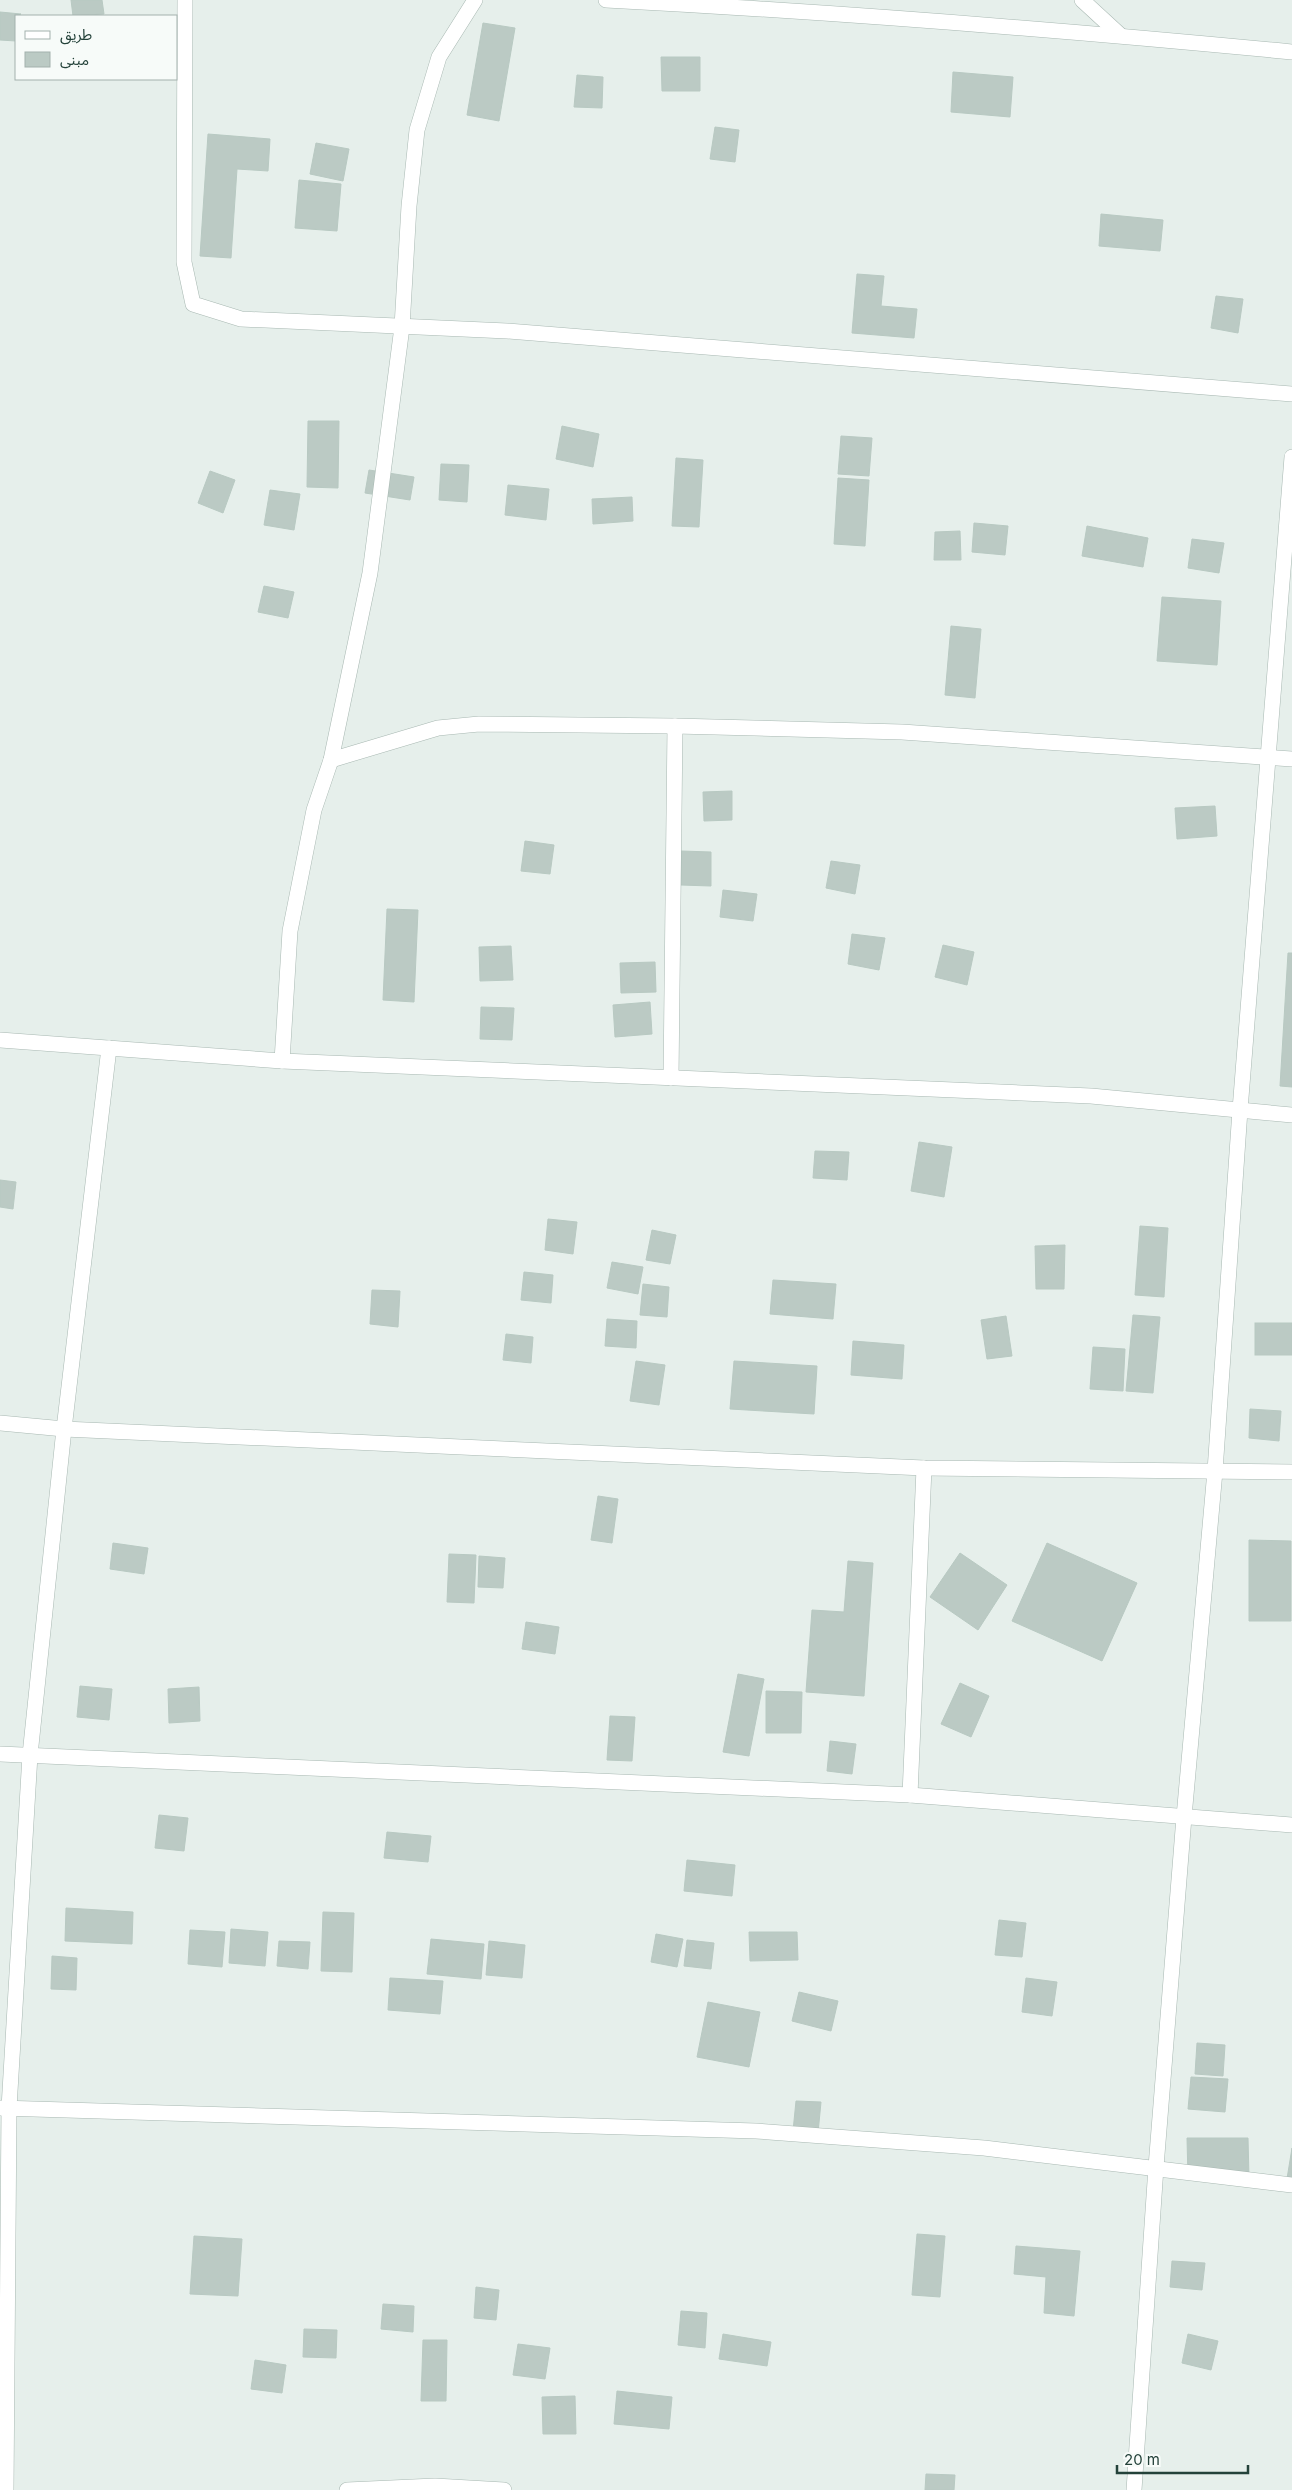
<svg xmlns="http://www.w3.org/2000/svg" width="1292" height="2490" font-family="Inter,'Noto Sans Arabic',sans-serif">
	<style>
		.building { fill: #bbcac4; stroke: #b8c9c2 }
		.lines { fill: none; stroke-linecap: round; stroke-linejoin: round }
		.street-casing { stroke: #a8b8b2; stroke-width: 16 }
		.street { stroke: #fff; stroke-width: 15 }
	</style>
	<rect width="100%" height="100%" fill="#e6efeb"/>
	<g class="building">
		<path d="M 71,0 L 102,0 L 104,14 L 73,16 Z"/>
		<path d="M 0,12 L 21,14 L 16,16 L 16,41 L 0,40 Z"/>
		<path d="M 483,23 L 515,28 L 499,121 L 467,115 Z"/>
		<path d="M 661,57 L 700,57 L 700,91 L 662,91 Z"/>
		<path d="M 953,72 L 1013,77 L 1010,117 L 951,112 Z"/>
		<path d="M 577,75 L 603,77 L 602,108 L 574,107 Z"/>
		<path d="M 715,127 L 739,130 L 735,162 L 710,159 Z"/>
		<path d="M 208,134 L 270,139 L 268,171 L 237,169 L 231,258 L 200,256 Z"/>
		<path d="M 316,143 L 349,149 L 343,181 L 310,174 Z"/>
		<path d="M 299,180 L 341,184 L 337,231 L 295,228 Z"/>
		<path d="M 1101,214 L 1163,220 L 1160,251 L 1099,246 Z"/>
		<path d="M 857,274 L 884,276 L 881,306 L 917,309 L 914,338 L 852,333 Z"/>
		<path d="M 1216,296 L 1243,299 L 1238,333 L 1211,328 Z"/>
		<path d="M 308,421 L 339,421 L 338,488 L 307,487 Z"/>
		<path d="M 562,426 L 599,434 L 593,467 L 556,459 Z"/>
		<path d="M 841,436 L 872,438 L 869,476 L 838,474 Z"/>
		<path d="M 676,458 L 703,460 L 699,527 L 672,526 Z"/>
		<path d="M 441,464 L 469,465 L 467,502 L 439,500 Z"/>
		<path d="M 369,470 L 414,477 L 410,500 L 365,493 Z"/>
		<path d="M 210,471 L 235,480 L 223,513 L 198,503 Z"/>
		<path d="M 838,478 L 869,480 L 865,546 L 834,544 Z"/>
		<path d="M 508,485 L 549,489 L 546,520 L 505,515 Z"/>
		<path d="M 270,490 L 300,494 L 294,530 L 264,525 Z"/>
		<path d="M 632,497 L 633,521 L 593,524 L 592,499 Z"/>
		<path d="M 974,523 L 1008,526 L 1005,555 L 972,552 Z"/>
		<path d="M 1087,526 L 1148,538 L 1143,567 L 1082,556 Z"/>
		<path d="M 960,531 L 961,560 L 934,560 L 935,532 Z"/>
		<path d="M 1192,539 L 1224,543 L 1219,573 L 1188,568 Z"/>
		<path d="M 264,586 L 294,592 L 288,618 L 258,612 Z"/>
		<path d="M 1162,597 L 1221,601 L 1217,665 L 1157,661 Z"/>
		<path d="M 951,626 L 981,629 L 975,698 L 945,695 Z"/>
		<path d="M 732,791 L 732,820 L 704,821 L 703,792 Z"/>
		<path d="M 1215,806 L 1217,836 L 1177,839 L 1175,808 Z"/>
		<path d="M 525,841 L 554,845 L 550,874 L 521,871 Z"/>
		<path d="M 681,851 L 711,852 L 711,886 L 681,885 Z"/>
		<path d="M 831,861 L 860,865 L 855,894 L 826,888 Z"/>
		<path d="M 723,890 L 757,894 L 753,921 L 720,917 Z"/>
		<path d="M 387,909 L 418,910 L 414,1002 L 383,1000 Z"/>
		<path d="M 852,934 L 885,938 L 879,970 L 848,964 Z"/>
		<path d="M 943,945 L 974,952 L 967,985 L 935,977 Z"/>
		<path d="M 511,946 L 513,980 L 480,981 L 479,947 Z"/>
		<path d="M 1288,953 L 1292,953 L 1292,1087 L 1280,1086 Z"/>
		<path d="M 655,962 L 656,992 L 621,993 L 620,963 Z"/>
		<path d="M 650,1002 L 652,1034 L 615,1037 L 613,1005 Z"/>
		<path d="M 481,1007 L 514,1008 L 512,1040 L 480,1039 Z"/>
		<path d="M 919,1142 L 952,1147 L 944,1197 L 911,1191 Z"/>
		<path d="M 815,1151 L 849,1152 L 847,1180 L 813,1178 Z"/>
		<path d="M 0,1180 L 16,1182 L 13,1209 L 0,1207 Z"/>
		<path d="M 548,1219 L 577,1222 L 573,1254 L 545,1250 Z"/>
		<path d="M 1140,1226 L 1168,1228 L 1164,1297 L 1135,1295 Z"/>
		<path d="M 652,1230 L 676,1235 L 670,1264 L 646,1260 Z"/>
		<path d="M 1065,1245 L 1064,1289 L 1036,1289 L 1035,1246 Z"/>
		<path d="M 612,1262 L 643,1267 L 638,1294 L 607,1288 Z"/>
		<path d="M 524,1272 L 553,1275 L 551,1303 L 521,1300 Z"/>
		<path d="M 773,1280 L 836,1284 L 833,1319 L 770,1314 Z"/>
		<path d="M 643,1284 L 669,1287 L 667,1317 L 640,1315 Z"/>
		<path d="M 372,1290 L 400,1291 L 398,1327 L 370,1324 Z"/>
		<path d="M 1133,1315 L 1160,1317 L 1153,1393 L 1126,1391 Z"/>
		<path d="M 1006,1316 L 1012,1356 L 987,1359 L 981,1320 Z"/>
		<path d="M 607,1319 L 637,1321 L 636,1348 L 605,1346 Z"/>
		<rect x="1255" y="1323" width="37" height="32"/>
		<path d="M 506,1334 L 533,1337 L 531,1363 L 503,1360 Z"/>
		<path d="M 853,1341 L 904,1345 L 902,1379 L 851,1375 Z"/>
		<path d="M 1093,1347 L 1125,1349 L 1123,1391 L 1090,1389 Z"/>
		<path d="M 636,1361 L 665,1365 L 659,1405 L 630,1401 Z"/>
		<path d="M 734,1361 L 817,1366 L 814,1414 L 730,1409 Z"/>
		<path d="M 1250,1409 L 1281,1411 L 1279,1441 L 1249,1438 Z"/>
		<path d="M 598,1496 L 618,1499 L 612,1543 L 591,1540 Z"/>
		<path d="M 1249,1540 L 1291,1541 L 1291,1621 L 1249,1621 Z"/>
		<path d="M 113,1543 L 148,1548 L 144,1574 L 110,1569 Z"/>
		<path d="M 1047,1543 L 1137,1583 L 1102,1661 L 1012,1621 Z"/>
		<path d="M 960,1553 L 1007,1585 L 978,1630 L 930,1597 Z"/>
		<path d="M 449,1554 L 476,1555 L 474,1603 L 447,1602 Z"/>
		<path d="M 479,1556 L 505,1558 L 503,1588 L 478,1587 Z"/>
		<path d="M 848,1561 L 873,1563 L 864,1696 L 806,1692 L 812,1610 L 844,1612 Z"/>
		<path d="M 526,1622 L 559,1627 L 555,1654 L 522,1649 Z"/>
		<path d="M 738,1674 L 764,1679 L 749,1756 L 723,1752 Z"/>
		<path d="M 960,1683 L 989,1696 L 971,1737 L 941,1724 Z"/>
		<path d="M 80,1686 L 112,1689 L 109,1720 L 77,1717 Z"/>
		<path d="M 199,1687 L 200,1721 L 169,1723 L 168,1689 Z"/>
		<path d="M 766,1691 L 802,1692 L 801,1733 L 766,1733 Z"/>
		<path d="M 610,1716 L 635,1717 L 632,1761 L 607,1760 Z"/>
		<path d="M 830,1741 L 856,1744 L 852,1774 L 827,1771 Z"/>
		<path d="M 159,1815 L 188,1818 L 184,1851 L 155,1848 Z"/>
		<path d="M 387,1832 L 431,1836 L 428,1862 L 384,1858 Z"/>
		<path d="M 687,1860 L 735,1865 L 732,1896 L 684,1891 Z"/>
		<path d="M 66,1908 L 133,1912 L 132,1944 L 65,1941 Z"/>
		<path d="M 323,1912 L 354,1913 L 352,1972 L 321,1971 Z"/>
		<path d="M 999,1920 L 1026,1923 L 1022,1957 L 995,1955 Z"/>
		<path d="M 231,1929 L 268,1932 L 265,1966 L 229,1963 Z"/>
		<path d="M 190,1930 L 225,1932 L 222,1967 L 188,1964 Z"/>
		<path d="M 749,1932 L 797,1932 L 798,1960 L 750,1961 Z"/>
		<path d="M 656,1934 L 683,1939 L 677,1967 L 651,1962 Z"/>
		<path d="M 431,1939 L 484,1944 L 481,1979 L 427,1974 Z"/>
		<path d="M 687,1940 L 714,1943 L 711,1969 L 684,1966 Z"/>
		<path d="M 279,1941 L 310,1942 L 308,1969 L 277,1966 Z"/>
		<path d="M 489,1941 L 525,1945 L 522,1978 L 486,1975 Z"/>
		<path d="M 52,1956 L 77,1958 L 76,1990 L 51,1989 Z"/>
		<path d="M 390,1978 L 443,1981 L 440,2014 L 388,2010 Z"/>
		<path d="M 1026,1978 L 1057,1982 L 1052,2016 L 1022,2012 Z"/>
		<path d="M 799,1992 L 838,2001 L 831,2031 L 792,2021 Z"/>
		<path d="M 708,2002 L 760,2012 L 749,2067 L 697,2057 Z"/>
		<path d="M 1197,2043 L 1225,2045 L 1223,2076 L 1195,2074 Z"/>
		<path d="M 1191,2077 L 1228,2079 L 1225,2112 L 1188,2109 Z"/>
		<path d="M 796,2101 L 821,2102 L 818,2133 L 793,2131 Z"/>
		<path d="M 1187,2138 L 1248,2138 L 1249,2178 L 1188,2178 Z"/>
		<path d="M 1292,2148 L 1292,2192 L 1285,2191 Z"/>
		<path d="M 917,2234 L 945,2236 L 940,2297 L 912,2295 Z"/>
		<path d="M 194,2236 L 242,2239 L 238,2296 L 190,2294 Z"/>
		<path d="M 1016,2246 L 1080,2251 L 1074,2316 L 1044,2313 L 1046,2277 L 1014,2274 Z"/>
		<path d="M 1172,2261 L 1205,2263 L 1202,2290 L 1170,2287 Z"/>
		<path d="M 476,2287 L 499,2290 L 496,2320 L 474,2318 Z"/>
		<path d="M 383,2304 L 414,2306 L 413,2332 L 381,2329 Z"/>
		<path d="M 681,2311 L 707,2313 L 705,2348 L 678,2345 Z"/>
		<path d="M 304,2329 L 337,2330 L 336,2358 L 303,2357 Z"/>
		<path d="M 723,2334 L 771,2342 L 767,2366 L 719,2359 Z"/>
		<path d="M 1188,2334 L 1218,2341 L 1211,2370 L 1182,2363 Z"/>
		<path d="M 423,2340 L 447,2340 L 446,2401 L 421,2401 Z"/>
		<path d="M 518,2344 L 550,2348 L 545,2379 L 513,2375 Z"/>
		<path d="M 255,2360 L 286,2365 L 282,2393 L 251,2389 Z"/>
		<path d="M 617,2391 L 672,2397 L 669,2429 L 614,2424 Z"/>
		<path d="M 575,2396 L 576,2434 L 543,2434 L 542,2397 Z"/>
		<path d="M 926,2474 L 955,2475 L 954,2490 L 925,2490 Z"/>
	</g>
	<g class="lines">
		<defs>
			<g id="street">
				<path d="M 185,0 L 184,262 L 193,304 L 241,319 L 507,331 L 1292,394"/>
				<path d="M 606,0 C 835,12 1064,30 1292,52"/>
				<path d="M 1082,0 L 1120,35"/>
				<path d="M 331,760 L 438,728 L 479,724 L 675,726 L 902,732 L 1292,759"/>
				<path d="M 0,1040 L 282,1061 L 1091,1096 L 1292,1115"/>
				<path d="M 282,1061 L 290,931 L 314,810 L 331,760 L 370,573 L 402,327 L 409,206 L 417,130 L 439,57 L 475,0"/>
				<path d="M 671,1078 L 675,726"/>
				<path d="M 0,1423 L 64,1429 L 924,1468 L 1292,1472"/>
				<path d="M 0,1754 L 910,1795 L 1292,1825"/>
				<path d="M 910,1795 L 924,1468"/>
				<path d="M 0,2108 L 756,2131 L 984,2148 L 1292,2185"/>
				<path d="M 6,2490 L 9,2108 L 30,1755 L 64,1429 L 109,1048"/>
				<path d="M 347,2490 L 435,2486 L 504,2490"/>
				<path d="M 1134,2490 L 1156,2167 L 1184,1817 L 1215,1471 L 1240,1110 L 1292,457"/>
			</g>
		</defs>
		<use href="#street" class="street-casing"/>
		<use href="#street" class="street"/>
	</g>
	<rect x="15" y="15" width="162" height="65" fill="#f7fbf9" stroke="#a3b1ad"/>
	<rect x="25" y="31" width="25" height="8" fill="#ffffff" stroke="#a3b1ad"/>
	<text x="60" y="40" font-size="15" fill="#24423a">طريق</text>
	<rect x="25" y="52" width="25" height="15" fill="#bbcac4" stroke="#a3b1ad"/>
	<text x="60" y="65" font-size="15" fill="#24423a">مبنى</text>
	<path d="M1117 2465v8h131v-8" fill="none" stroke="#24423a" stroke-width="2.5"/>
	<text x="1124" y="2465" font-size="15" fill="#24423a" stroke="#f7fbf9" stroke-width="4" paint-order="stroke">20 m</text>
</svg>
